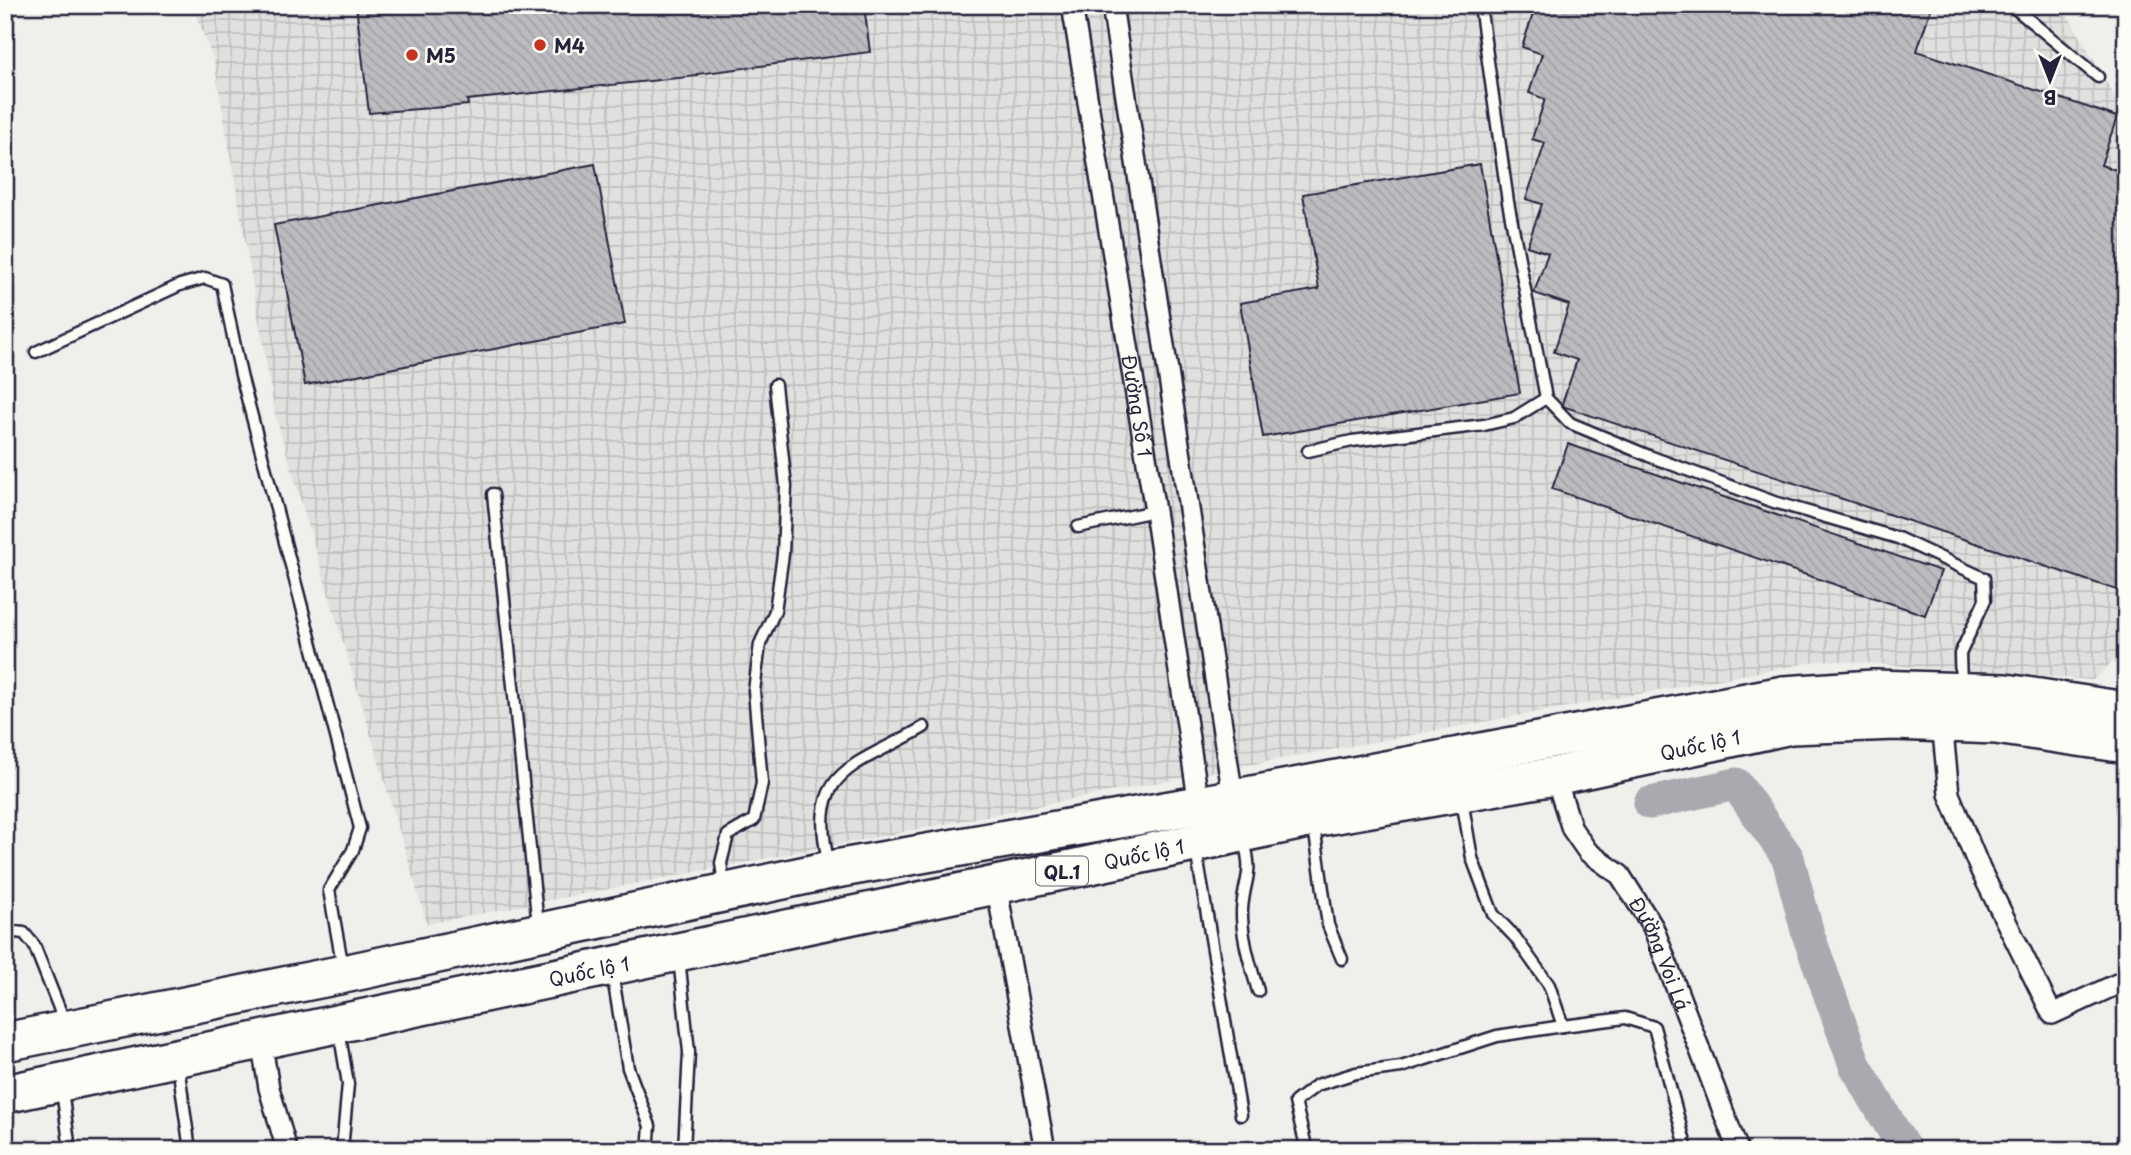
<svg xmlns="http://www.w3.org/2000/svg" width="2131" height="1155" font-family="'Playpen Sans',sans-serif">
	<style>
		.industrial { fill: url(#industrial-grid) }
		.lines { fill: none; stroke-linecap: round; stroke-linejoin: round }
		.river { stroke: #a9a9b0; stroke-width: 33 }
		.building { fill: url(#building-back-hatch); stroke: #22223b; stroke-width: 2 }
		.lane-casing { stroke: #22223b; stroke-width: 15 }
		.street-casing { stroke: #22223b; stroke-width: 24 }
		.highway-casing { stroke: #22223b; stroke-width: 42 }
		.lane { stroke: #fdfcf7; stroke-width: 10 }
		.street { stroke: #fdfcf7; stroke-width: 19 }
		.highway { stroke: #fdfcf7; stroke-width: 37 }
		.poi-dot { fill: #c8321e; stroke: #fdfcf7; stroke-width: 2.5 }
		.labels { text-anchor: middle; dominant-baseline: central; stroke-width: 5; stroke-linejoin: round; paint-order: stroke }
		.shield { fill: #fdfcf7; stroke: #646373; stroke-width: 2 }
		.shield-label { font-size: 18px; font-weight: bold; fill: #22223b }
		.poi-label { font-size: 19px; font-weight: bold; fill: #22223b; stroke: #fdfcf7; text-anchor: start }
		.street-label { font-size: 19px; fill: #22223b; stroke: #fdfcf7 }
	</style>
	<defs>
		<pattern id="industrial-grid" width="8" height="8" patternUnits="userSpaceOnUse" patternTransform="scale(1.75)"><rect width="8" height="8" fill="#e0e0df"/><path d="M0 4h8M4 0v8" fill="none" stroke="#c0c0c0"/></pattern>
		<pattern id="building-back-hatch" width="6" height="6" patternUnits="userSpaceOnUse" patternTransform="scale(1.75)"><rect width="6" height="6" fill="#bcbcc0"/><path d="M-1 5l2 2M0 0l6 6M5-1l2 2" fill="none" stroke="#a1a1a6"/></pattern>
	</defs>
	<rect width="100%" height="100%" fill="#f0efec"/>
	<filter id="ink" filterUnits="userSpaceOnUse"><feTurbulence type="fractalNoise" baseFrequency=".0143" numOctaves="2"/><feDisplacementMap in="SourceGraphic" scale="14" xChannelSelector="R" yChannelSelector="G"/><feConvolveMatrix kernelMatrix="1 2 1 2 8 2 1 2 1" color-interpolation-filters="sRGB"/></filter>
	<g filter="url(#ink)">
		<path class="industrial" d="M 192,5 L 2062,5 L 2115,97 L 2126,109 L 2126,649 L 2093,680 L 1825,660 L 1280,759 L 427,924 L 275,414 L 214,61 Z"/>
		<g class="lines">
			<path class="river" d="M 1650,803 L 1736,784 L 1788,858 L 1808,934 L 1855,1065 L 1905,1150"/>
		</g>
		<g class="building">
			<path d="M 356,5 L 864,5 L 870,52 L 697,74 L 698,76 L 467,100 L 468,105 L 369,113 Z"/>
			<path d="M 1536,5 L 1932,5 L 1917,51 L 2117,117 L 2101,165 L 2126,173 L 2126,593 L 1565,407 L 1562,404 L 1577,360 L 1554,352 L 1569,305 L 1534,293 L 1548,253 L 1527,246 L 1542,204 L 1526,199 L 1545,143 L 1532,139 L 1545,99 L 1529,93 L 1542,54 L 1522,47 Z"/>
			<path d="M 595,164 L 625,324 L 305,385 L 274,225 Z"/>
			<path d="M 1480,164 L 1520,393 L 1263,437 L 1240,303 L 1319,289 L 1303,194 Z"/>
			<path d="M 1568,444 L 1941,571 L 1925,615 L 1552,489 Z"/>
		</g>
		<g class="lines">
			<defs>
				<g id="lane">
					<path d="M 1480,5 L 1508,202 L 1546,398 L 1570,423 L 1649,456 L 1774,502 L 1898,538 L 1984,578 L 1985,600 L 1960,654 L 1961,686"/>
					<path d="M 2011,5 L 2098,77"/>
					<path d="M 36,352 L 180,285 L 205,278 L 222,284 L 241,375 L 360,828 L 353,850 L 329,890 L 343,968"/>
					<path d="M 1308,451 L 1352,441 L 1484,425 L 1514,418 L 1546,398"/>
					<path d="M 493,494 L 538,925"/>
					<path d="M 1078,527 L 1155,511"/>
					<path d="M 1462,800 L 1472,858 L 1493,914 L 1515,937 L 1549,985 L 1563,1026 L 1625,1018 L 1654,1027 L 1687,1150"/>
					<path d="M 1314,826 L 1328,925 L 1342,959"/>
					<path d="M 1244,841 C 1254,877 1244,878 1242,910 C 1241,936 1251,967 1258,991"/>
					<path d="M 1196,850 L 1241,1115"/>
					<path d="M 829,865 C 806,768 854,768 924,727"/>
					<path d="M 724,885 L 721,863 L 728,835 L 754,820 L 762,783 L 754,691 L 760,644 L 775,611 L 783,554 L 786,486 L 775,385"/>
					<path d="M 5,931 L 24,933 L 34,945 L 65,1023"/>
					<path d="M 679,958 L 689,1052 L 684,1150"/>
					<path d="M 612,972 L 628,1068 L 650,1126 L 648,1150"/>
					<path d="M 339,1030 L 348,1084 L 342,1150"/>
					<path d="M 178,1065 L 190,1150"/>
					<path d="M 62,1090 L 70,1150"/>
					<path d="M 1307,1150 L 1295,1102 L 1317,1085 L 1356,1073 L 1401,1067 L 1497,1036 L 1563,1026"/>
				</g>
				<g id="street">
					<path id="s1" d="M 1072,5 L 1155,511 L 1199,805"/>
					<path d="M 1112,5 L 1233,797"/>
					<path d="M 1942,722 L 1949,794 L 1980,869 L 2052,1014 L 2126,980"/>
					<path id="s2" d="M 1555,776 L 1572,829 L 1588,852 L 1620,875 L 1653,927 L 1738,1150"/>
					<path d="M 996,884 L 1045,1150"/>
					<path d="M 261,1040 L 269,1088 L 287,1150"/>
				</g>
				<g id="highway">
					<path d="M 5,1042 L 344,974 L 830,870 L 1199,805 L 1784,695 L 1873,689 L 2006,693 L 2126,711"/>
					<path id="s3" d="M 5,1094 L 1313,818 L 1555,776 L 1791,725 L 1895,721 L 1996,725 L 2126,744"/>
				</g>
			</defs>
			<use href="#lane" class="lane-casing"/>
			<use href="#street" class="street-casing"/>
			<use href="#highway" class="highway-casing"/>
			<use href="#lane" class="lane"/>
			<use href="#street" class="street"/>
			<use href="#highway" class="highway"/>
		</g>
	</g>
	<g class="poi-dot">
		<circle cx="540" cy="45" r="7"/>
		<circle cx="412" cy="55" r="7"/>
	</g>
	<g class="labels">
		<rect class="shield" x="1036" y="856.5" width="52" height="29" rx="5"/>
		<g class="shield-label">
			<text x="1062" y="871">QL.1</text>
		</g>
		<g class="poi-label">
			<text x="554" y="45">M4</text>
			<text x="426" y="55">M5</text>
		</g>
		<g class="street-label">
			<text stroke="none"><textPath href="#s1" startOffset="406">Đường Số 1</textPath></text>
			<text stroke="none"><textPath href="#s3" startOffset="1731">Quốc lộ 1</textPath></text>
			<text stroke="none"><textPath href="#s3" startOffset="1164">Quốc lộ 1</textPath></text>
			<text stroke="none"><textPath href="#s2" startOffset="212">Đường Voi Lá</textPath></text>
			<text stroke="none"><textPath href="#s3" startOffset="597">Quốc lộ 1</textPath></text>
		</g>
	</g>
	<rect width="2131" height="1155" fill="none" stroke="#fdfcf7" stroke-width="28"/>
	<rect x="14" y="14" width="2103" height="1127" fill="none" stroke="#22223b" stroke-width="2.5" filter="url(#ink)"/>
	<g transform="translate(2050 80) rotate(180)" stroke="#fdfcf7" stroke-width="5" paint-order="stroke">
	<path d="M0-5L12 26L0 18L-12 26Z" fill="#22223b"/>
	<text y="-10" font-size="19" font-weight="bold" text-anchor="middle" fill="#22223b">B</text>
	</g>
</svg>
